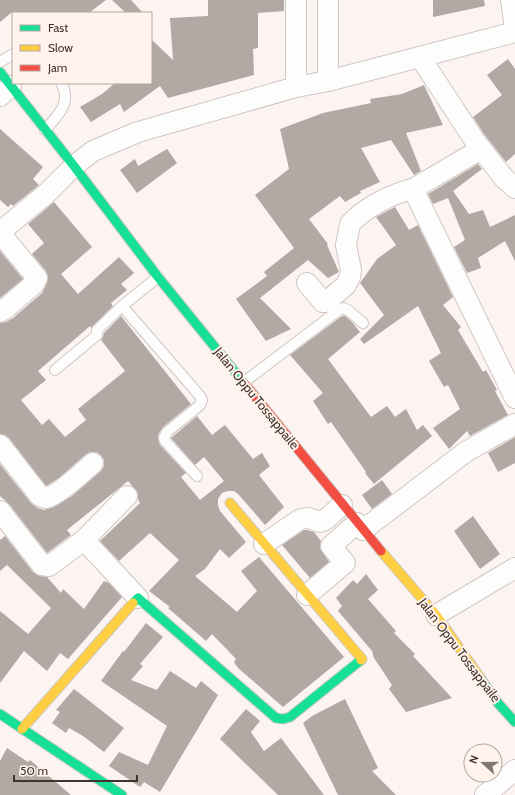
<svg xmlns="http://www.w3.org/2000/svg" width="515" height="795" font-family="Cabin,sans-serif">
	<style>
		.building { fill: #b2a9a5 }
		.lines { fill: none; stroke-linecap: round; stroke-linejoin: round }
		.lane-casing { stroke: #d0c7c3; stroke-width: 12 }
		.street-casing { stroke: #d0c7c3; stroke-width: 22 }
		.fast-casing { stroke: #d0c7c3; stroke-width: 11 }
		.slow-casing { stroke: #d0c7c3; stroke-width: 11 }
		.jam-casing { stroke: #d0c7c3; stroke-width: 11 }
		.lane { stroke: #fefdfd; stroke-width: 10 }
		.street { stroke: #fefdfd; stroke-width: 20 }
		.fast { stroke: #16e098; stroke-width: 9 }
		.slow { stroke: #ffcf43; stroke-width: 9 }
		.jam { stroke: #f24e42; stroke-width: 9 }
		.labels { text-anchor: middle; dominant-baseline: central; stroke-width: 4; stroke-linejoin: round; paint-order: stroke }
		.street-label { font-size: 13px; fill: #40342e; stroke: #fff3ec }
	</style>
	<rect width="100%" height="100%" fill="#fbf4f0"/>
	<g class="building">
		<path d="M 0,0 L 106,0 L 89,13 L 11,13 L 0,22 Z"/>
		<path d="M 112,0 L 131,0 L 143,13 L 126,13 Z"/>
		<path d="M 208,0 L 284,0 L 284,11 L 258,13 L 258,48 L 253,49 L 254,75 L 168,98 L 160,86 L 124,112 L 120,104 L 91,122 L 80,107 L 102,94 L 115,83 L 151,83 L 151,39 L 173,60 L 170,18 L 208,16 Z"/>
		<path d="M 433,0 L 484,0 L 485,6 L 433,17 Z"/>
		<path d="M 508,59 L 515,69 L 515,154 L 506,162 L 484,134 L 473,117 L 502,95 L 487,75 Z"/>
		<path d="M 424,85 L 443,125 L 406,133 L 421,171 L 414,175 L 391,140 L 361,148 L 380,182 L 360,191 L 361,193 L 345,202 L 340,196 L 309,219 L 328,244 L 327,245 L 339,272 L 328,278 L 308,260 L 260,298 L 291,329 L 266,341 L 236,299 L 267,276 L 264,272 L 294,248 L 255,195 L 289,169 L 280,129 L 323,113 L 371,103 L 370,99 L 402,94 Z"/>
		<path d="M 0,129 L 43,167 L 33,179 L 39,185 L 13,206 L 11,204 L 8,207 L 0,200 Z"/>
		<path d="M 167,149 L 177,163 L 137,193 L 120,170 L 135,159 L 138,166 Z"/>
		<path d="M 478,164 L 482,169 L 453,191 L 469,214 L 483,210 L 490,227 L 515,215 L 515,261 L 505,241 L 478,258 L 481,268 L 467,273 L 454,247 L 465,240 L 448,198 L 433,204 L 428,194 Z"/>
		<path d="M 54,202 L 92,247 L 61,274 L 78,294 L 119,257 L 134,273 L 121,284 L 127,290 L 111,303 L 113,306 L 91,328 L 90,326 L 38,371 L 46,380 L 21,400 L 42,425 L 49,419 L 65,437 L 86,420 L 78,409 L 125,371 L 101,340 L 103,337 L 104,333 L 121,316 L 191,404 L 163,427 L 158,435 L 158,439 L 160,445 L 186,473 L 181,477 L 200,500 L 224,481 L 204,457 L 195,465 L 171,438 L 197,416 L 212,435 L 225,425 L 253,459 L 262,453 L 270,466 L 259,475 L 284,507 L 265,525 L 239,495 L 234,491 L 228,491 L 222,493 L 218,499 L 218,505 L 220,511 L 246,542 L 229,558 L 220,549 L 205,569 L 195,576 L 237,612 L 257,591 L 241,571 L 259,557 L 344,657 L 283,707 L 238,668 L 234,662 L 236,659 L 212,634 L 206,641 L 168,608 L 170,607 L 149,591 L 179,560 L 150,533 L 119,561 L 100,541 L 140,503 L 138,499 L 138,493 L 128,481 L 67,530 L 71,535 L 47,553 L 9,504 L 0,496 L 0,464 L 31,503 L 37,508 L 44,510 L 54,507 L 72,496 L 101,471 L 104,466 L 104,460 L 101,455 L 96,452 L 90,452 L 85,455 L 59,478 L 46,486 L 9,438 L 5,435 L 0,434 L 0,323 L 6,322 L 13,318 L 42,293 L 47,283 L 48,277 L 46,271 L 32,254 L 44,243 L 28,224 Z"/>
		<path d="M 395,207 L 409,230 L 418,225 L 453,297 L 443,305 L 461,327 L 458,330 L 483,372 L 486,370 L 497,390 L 495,391 L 508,415 L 470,436 L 467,431 L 449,449 L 433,428 L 460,409 L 448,385 L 444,387 L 429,361 L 441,353 L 418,306 L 364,344 L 360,339 L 384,315 L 360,283 L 377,259 L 396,245 L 376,217 Z"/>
		<path d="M 0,251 L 23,279 L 0,298 Z"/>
		<path d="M 342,316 L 345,316 L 352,322 L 360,332 L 328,359 L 371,417 L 387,406 L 395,417 L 406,409 L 417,430 L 423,425 L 432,436 L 374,484 L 365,473 L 366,472 L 331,422 L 328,424 L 313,401 L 323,393 L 290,355 Z"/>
		<path d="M 515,437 L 515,463 L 498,472 L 488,453 Z"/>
		<path d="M 382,480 L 392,494 L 372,509 L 362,495 Z"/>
		<path d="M 473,516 L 500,554 L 480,569 L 454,531 Z"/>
		<path d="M 304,530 L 307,530 L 314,532 L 321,541 L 320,548 L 329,562 L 310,578 L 282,545 Z"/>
		<path d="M 5,536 L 33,572 L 40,576 L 47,577 L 61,593 L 63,589 L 84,609 L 104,581 L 109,583 L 122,597 L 68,659 L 60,653 L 47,671 L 24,651 L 0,683 L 0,611 L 28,634 L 51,608 L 7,565 L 0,571 L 0,540 Z"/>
		<path d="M 366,574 L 378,590 L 368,599 L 396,631 L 394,633 L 415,654 L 413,656 L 452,698 L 406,712 L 389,689 L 392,685 L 374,658 L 372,651 L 338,611 L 342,606 L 336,598 L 353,580 L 357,584 Z"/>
		<path d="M 146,623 L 163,637 L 140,664 L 143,666 L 131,680 L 157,690 L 170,671 L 196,688 L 201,681 L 218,695 L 160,792 L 144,782 L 140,787 L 109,766 L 119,752 L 148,765 L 167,726 L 101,681 L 123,651 L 124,652 Z"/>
		<path d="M 74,689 L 124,728 L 104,752 L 83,736 L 69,728 L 66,733 L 52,723 L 60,712 L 56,710 Z"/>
		<path d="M 345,699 L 378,768 L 372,771 L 396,795 L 338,795 L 303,723 L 312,716 Z"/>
		<path d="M 246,709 L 260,721 L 251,732 L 264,751 L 281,738 L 324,795 L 278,795 L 220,739 Z"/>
		<path d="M 7,748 L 28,762 L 30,760 L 71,795 L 0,795 L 0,761 Z"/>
	</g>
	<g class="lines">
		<defs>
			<g id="lane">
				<path d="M 0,62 L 13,54"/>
				<path d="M 45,130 C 57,116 73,103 61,83"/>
				<path d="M 122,306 L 200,396 L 202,400 L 200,405 L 167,432 L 164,438 L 165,441 L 197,476"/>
				<path d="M 55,370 L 97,335 L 97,330 L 122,306 L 158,277"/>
				<path d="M 244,382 L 339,310 L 343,308 L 348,310 L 363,323"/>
			</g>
			<g id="street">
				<path d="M 296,0 L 296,87"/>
				<path d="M 328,0 L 328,81"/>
				<path d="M 511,0 L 515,28"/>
				<path d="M 420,57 L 475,141 L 504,178 L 515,188"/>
				<path d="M 0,96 L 11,86"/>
				<path d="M 481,149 L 413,189 L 515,398"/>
				<path d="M 0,232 L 46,194 L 74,166 L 93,151 L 138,132 L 296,87 L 328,81 L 515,32"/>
				<path d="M 0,233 L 37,278 L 34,284 L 5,309 L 0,312"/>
				<path d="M 307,283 L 323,302 L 326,302 L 346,285 L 350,277 L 351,270 L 346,245 L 350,224 C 364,208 393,193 413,189"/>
				<path d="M 0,445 L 40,496 C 43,498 45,499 49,497 C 62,492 82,473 93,463"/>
				<path d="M 0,511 L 42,565 L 49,566 L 84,540 L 127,496"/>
				<path d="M 363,530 L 467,451 L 515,424"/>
				<path d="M 84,540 L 138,598"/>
				<path d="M 264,544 L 299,520 C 309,516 310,519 320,522 L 325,520 L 342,505"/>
				<path d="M 307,595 L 345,563 L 331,546 L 357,523"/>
				<path d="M 436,615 L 515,568"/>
				<path d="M 485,795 L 515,770"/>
			</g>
			<g id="fast">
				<path d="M 0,72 L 74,166 L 158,277 L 244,383"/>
				<path d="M 133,603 L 138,598 L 276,718 L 283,719 L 290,717 L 361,660"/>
				<path d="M 481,679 L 497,702 L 515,722"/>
				<path d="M 0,714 L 122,795"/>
			</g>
			<g id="slow">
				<path d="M 230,503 L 362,659 L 361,660"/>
				<path d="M 381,551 L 436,615 L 481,679"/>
				<path d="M 22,729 L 133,603"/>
			</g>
			<path id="jam" d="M 244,383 L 381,551"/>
		</defs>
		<use href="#lane" class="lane-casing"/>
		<use href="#street" class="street-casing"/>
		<use href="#fast" class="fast-casing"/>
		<use href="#slow" class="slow-casing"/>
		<use href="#jam" class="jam-casing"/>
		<use href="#lane" class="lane"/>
		<use href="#street" class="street"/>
		<use href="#fast" class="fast"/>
		<use href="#slow" class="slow"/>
		<use href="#jam" class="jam"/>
	</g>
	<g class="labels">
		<g class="street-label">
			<text transform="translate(257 398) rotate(51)">Jalan Oppu Tossappaile</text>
			<text transform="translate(460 650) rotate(53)">Jalan Oppu Tossappaile</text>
		</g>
	</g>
	<rect x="12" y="12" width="140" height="72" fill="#fff3ec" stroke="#b3a7a0"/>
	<rect x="20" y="25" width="20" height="6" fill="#16e098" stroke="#b3a7a0"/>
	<text x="48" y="32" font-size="12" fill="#40342e">Fast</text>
	<rect x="20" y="45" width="20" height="6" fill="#ffcf43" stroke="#b3a7a0"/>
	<text x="48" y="52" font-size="12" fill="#40342e">Slow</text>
	<rect x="20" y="65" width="20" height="6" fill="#f24e42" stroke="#b3a7a0"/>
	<text x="48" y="72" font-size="12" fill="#40342e">Jam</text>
	<g transform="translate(483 763) rotate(291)"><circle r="19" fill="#fff3ec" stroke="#b3a7a0"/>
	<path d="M0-3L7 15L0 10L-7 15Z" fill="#817772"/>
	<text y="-6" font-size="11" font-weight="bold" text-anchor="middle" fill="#40342e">N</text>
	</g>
	<path d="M14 775v6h123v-6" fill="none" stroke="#40342e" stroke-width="2"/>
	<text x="20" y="775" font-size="12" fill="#40342e" stroke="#fff3ec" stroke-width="3" paint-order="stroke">50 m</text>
</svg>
